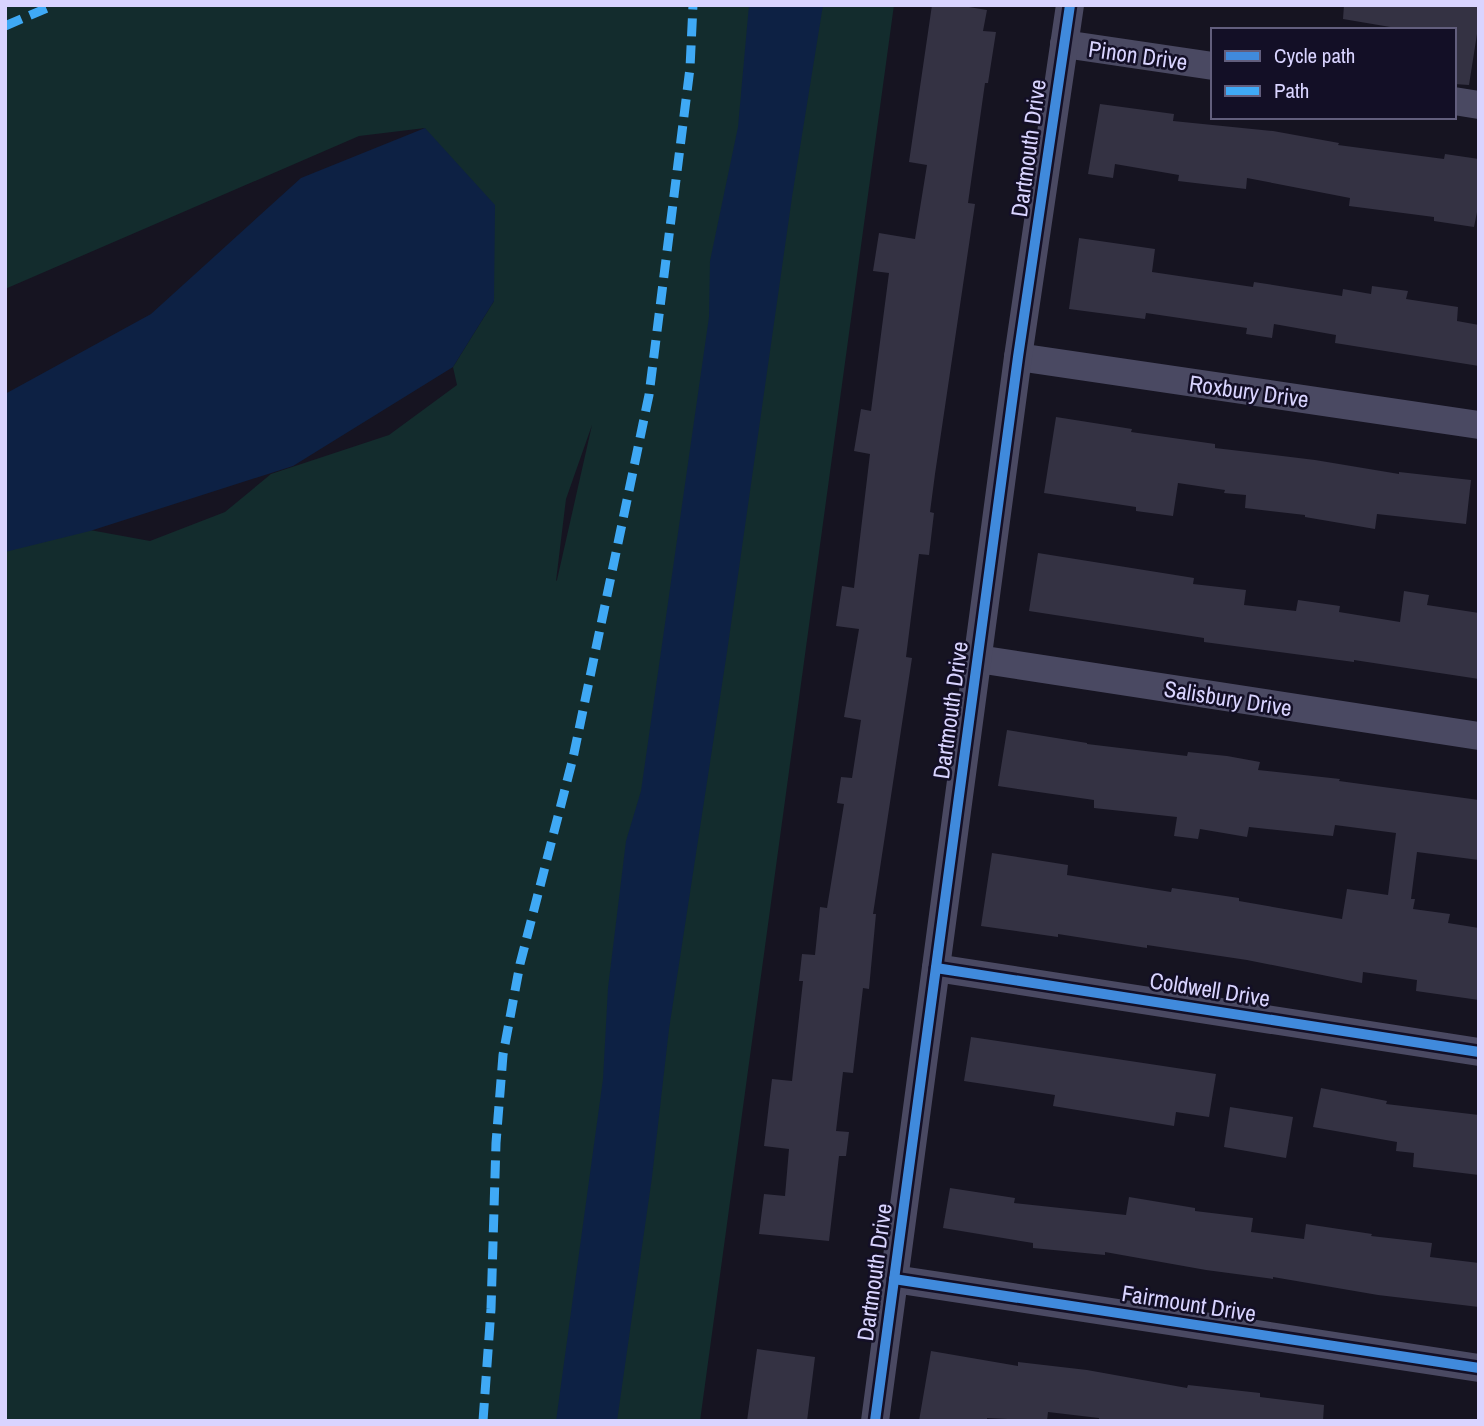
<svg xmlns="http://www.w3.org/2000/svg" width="1484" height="1426" font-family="'Archivo Narrow',sans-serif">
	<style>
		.green { fill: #132c2d; fill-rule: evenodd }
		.water { fill: #0d2144 }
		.building { fill: #343243 }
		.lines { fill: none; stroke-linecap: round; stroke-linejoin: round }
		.minor { stroke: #4a4962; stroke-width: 28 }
		.quiet { stroke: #3fa9f5; stroke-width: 9; stroke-dasharray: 18 9; stroke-linecap: butt }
		.cycleway-casing { stroke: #130f26; stroke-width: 15 }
		.cycleway { stroke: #408adc; stroke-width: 10 }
		.labels { text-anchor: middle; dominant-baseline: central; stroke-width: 5; stroke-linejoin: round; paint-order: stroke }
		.street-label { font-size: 23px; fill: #d9d4ff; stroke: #130f26 }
	</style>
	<rect width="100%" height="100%" fill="#161421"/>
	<path class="green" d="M 5,5 L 894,5 L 700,1421 L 5,1421 L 5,538 L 57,524 L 150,541 L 225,512 L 271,474 L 389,435 L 457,385 L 453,367 L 494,301 L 425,128 L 359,136 L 5,289 ZM 592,425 L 557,580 L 556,581 L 566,499 Z"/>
	<g class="water">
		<path d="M 749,5 L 823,5 L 792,197 L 727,652 L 669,1029 L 652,1177 L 617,1421 L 556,1421 L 603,1079 L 608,988 L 626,841 L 641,791 L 709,317 L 710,261 L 738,127 Z"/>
		<path d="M 425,128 L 495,205 L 494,301 L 453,367 L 293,466 L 90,531 L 5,552 L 5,394 L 151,314 L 301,178 Z"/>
	</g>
	<g class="building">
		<path d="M 932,5 L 957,5 L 987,10 L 983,31 L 996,32 L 988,83 L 985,83 L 968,203 L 975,204 L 935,474 L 930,512 L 934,513 L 929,555 L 919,554 L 906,657 L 912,658 L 873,914 L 876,914 L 869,989 L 863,988 L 853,1073 L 843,1072 L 836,1131 L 849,1132 L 846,1156 L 839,1156 L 829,1241 L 759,1234 L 764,1194 L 785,1196 L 789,1149 L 764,1146 L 772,1079 L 792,1081 L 803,981 L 799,981 L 802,954 L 815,955 L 820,907 L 827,908 L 844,804 L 837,803 L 841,777 L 852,778 L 861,720 L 844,717 L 859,629 L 836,626 L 842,586 L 854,588 L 870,454 L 854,451 L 861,409 L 871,411 L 889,273 L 873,271 L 879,233 L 915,239 L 927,165 L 909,162 Z"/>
		<path d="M 1344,5 L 1479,5 L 1479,34 L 1477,34 L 1469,85 L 1454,84 L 1454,30 L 1408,30 L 1343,19 Z"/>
		<path d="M 1100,104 L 1174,114 L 1173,121 L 1273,131 L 1339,143 L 1338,145 L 1444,159 L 1445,154 L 1479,159 L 1479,212 L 1477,212 L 1474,227 L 1434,221 L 1434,217 L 1349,206 L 1350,198 L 1247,178 L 1246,189 L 1178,181 L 1179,175 L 1115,164 L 1113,178 L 1088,174 Z"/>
		<path d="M 1079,238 L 1155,249 L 1152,272 L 1253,287 L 1254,282 L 1342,296 L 1343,289 L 1371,294 L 1372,286 L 1408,291 L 1406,299 L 1458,307 L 1457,321 L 1479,325 L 1479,366 L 1335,343 L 1336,335 L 1274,324 L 1272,338 L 1246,334 L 1247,328 L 1146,313 L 1145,319 L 1069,309 Z"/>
		<path d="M 1056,417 L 1132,429 L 1131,432 L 1215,444 L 1215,448 L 1315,460 L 1399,474 L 1399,472 L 1471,480 L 1466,524 L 1377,514 L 1375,529 L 1305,517 L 1305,515 L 1245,508 L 1246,495 L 1224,493 L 1225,490 L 1178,483 L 1173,516 L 1136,511 L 1136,507 L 1044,493 Z"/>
		<path d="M 1038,553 L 1194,578 L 1193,584 L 1246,590 L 1244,605 L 1296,611 L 1298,600 L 1340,606 L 1339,612 L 1400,622 L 1404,591 L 1429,595 L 1427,605 L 1479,613 L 1479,679 L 1354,660 L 1354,662 L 1204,642 L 1204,638 L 1029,611 Z"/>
		<path d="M 1007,730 L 1087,743 L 1087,744 L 1187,756 L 1188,752 L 1227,756 L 1260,762 L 1258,770 L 1340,779 L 1339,781 L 1479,800 L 1479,860 L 1417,852 L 1411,899 L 1415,899 L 1413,909 L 1450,914 L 1448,923 L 1479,928 L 1479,1000 L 1416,991 L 1417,980 L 1363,972 L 1362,983 L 1247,960 L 1147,945 L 1147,948 L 1058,934 L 1058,937 L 981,926 L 992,853 L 1068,865 L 1067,875 L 1171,892 L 1172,888 L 1239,898 L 1239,901 L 1342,919 L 1347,889 L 1388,895 L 1396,833 L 1335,825 L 1333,836 L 1249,827 L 1247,837 L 1200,829 L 1198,839 L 1174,836 L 1177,817 L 1094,808 L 1094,800 L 998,786 Z"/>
		<path d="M 971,1037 L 1216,1074 L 1209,1117 L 1176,1112 L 1174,1126 L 1053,1106 L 1055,1095 L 964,1081 Z"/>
		<path d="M 1321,1088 L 1387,1101 L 1386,1104 L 1479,1115 L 1479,1175 L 1413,1167 L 1414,1153 L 1396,1151 L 1397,1142 L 1313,1127 Z"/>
		<path d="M 1230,1107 L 1293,1117 L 1286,1158 L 1224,1147 Z"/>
		<path d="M 950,1188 L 1015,1198 L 1014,1203 L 1126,1215 L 1129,1197 L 1195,1208 L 1195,1211 L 1253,1218 L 1251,1232 L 1304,1239 L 1306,1224 L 1372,1234 L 1371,1236 L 1432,1243 L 1430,1257 L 1479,1263 L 1479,1307 L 1378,1295 L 1273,1277 L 1273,1279 L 1206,1270 L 1105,1252 L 1105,1255 L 1033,1248 L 1033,1243 L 943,1228 Z"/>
		<path d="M 757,1349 L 815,1357 L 807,1421 L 747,1421 Z"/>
		<path d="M 931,1351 L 1018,1366 L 1018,1362 L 1087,1370 L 1187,1388 L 1188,1385 L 1260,1393 L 1260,1397 L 1324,1405 L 1323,1421 L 1099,1421 L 1099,1418 L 1048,1412 L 1047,1421 L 987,1418 L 987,1421 L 919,1421 Z"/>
	</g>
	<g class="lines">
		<g class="minor">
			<path d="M 1064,44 L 1213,66"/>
			<path d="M 1454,101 L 1479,105"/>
			<path d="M 1018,357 L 1479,425"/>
			<path d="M 978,659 L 1479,736"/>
			<path d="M 936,968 L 1479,1052"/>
			<path d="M 894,1279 L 1479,1368"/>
			<path d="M 875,1421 L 1018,357 L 1070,5"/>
		</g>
		<g class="quiet">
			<path d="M 5,26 L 54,5"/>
			<path d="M 483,1421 L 491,1309 L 496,1143 L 503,1055 L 520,964 L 573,758 L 649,395 L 690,68 L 693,5"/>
		</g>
		<defs>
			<g id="cycleway">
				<path d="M 936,968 L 1479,1052"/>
				<path d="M 894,1279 L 1479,1368"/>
				<path d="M 875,1421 L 1018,357 L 1070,5"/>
			</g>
		</defs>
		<use href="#cycleway" class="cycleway-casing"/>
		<use href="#cycleway" class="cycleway"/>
	</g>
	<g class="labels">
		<g class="street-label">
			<text transform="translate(1138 55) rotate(8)">Pinon Drive</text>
			<text transform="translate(1028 148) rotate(-82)">Dartmouth Drive</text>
			<text transform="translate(1249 391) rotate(8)">Roxbury Drive</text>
			<text transform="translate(1228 698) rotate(9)">Salisbury Drive</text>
			<text transform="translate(950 710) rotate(-82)">Dartmouth Drive</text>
			<text transform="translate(1210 989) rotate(9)">Coldwell Drive</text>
			<text transform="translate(874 1272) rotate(-82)">Dartmouth Drive</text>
			<text transform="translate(1189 1303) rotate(9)">Fairmount Drive</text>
		</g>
	</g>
	<rect width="1484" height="1426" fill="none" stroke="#d9d4ff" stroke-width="14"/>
	<rect x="1211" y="28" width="245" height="91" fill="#130f26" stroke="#625e7d" stroke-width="2"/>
	<rect x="1225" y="51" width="35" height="10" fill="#408adc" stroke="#625e7d" stroke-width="2"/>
	<text x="1274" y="63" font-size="21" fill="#d9d4ff">Cycle path</text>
	<rect x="1225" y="86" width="35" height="10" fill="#3fa9f5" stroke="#625e7d" stroke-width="2"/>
	<text x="1274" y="98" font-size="21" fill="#d9d4ff">Path</text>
</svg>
